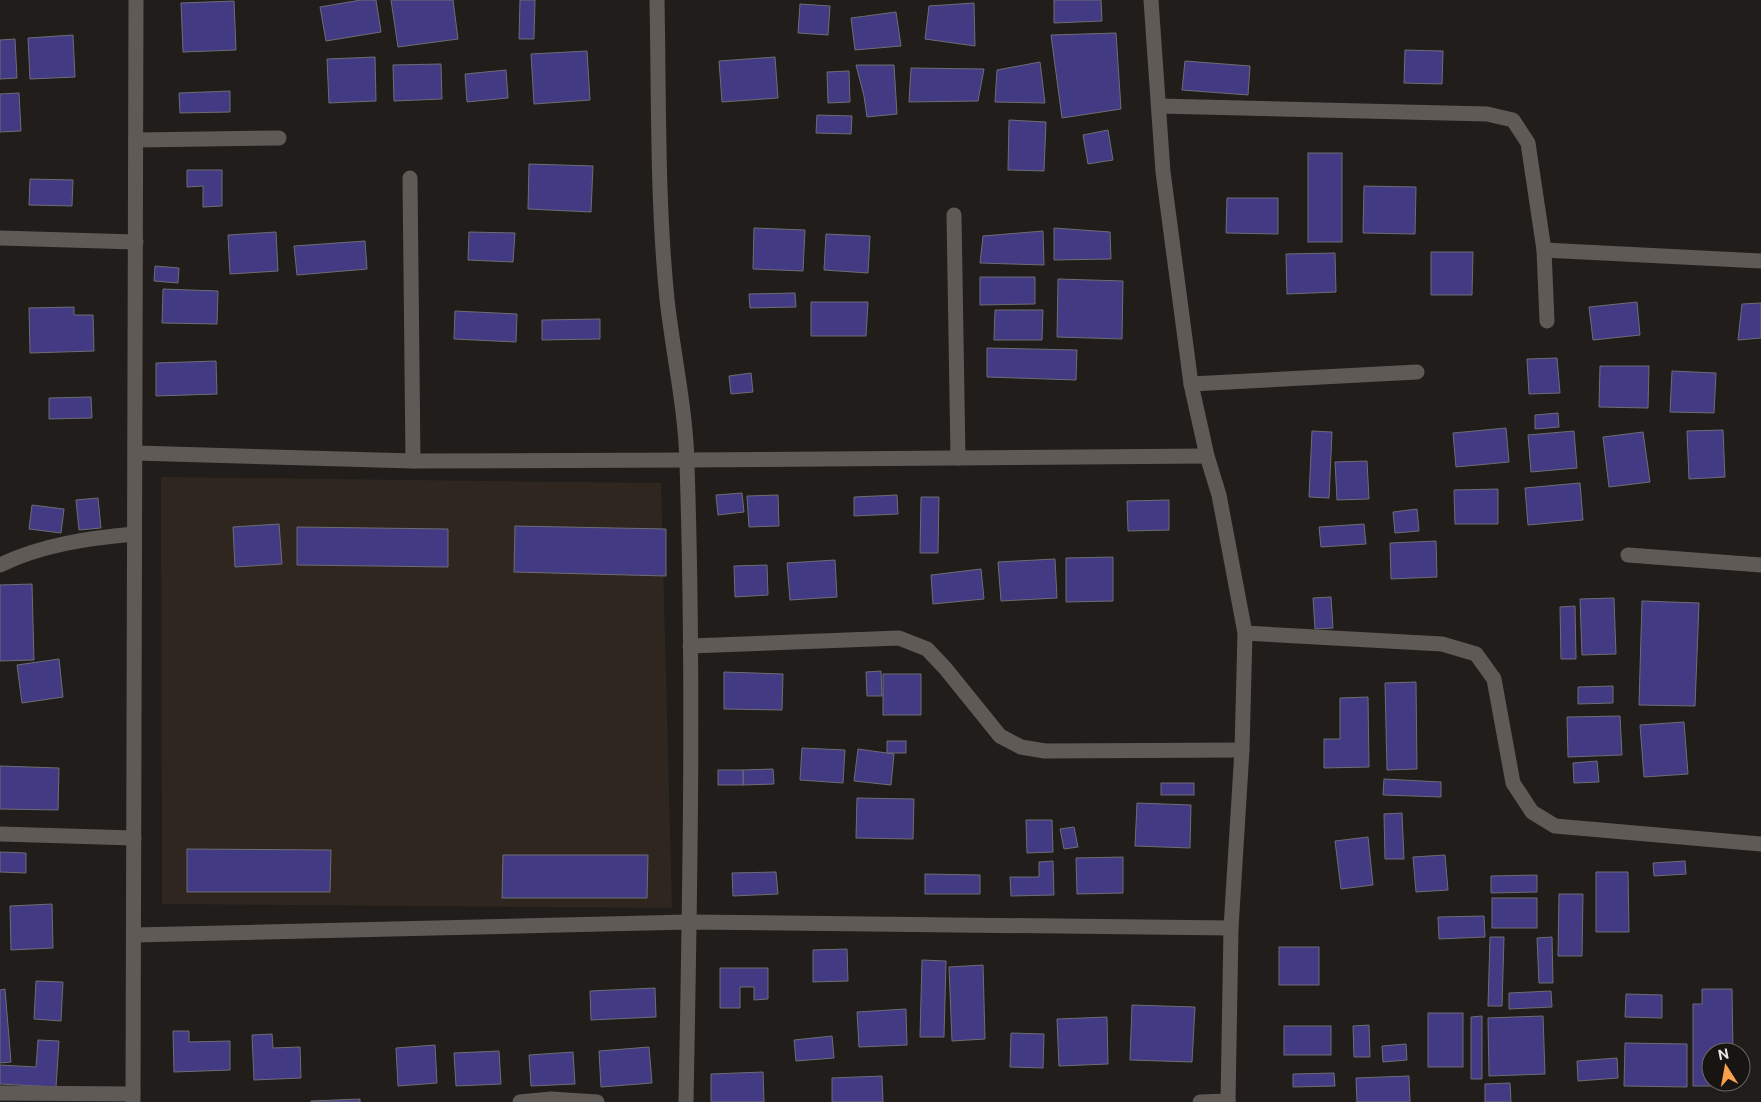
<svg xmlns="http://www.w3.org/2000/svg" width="1761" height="1102" font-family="'Public Sans',sans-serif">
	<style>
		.built { fill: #2f261f }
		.building { fill: #433a84; stroke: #6d6d73 }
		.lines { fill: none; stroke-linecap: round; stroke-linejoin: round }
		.minor { stroke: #5f5a56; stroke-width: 15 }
	</style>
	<rect width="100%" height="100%" fill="#211d1a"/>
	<path class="built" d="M 161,477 L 661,483 L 672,908 L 162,904 Z"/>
	<g class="building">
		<path d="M 361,0 L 376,0 L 381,32 L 326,41 L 320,7 Z"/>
		<path d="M 391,0 L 453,0 L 458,39 L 398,47 Z"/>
		<path d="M 520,0 L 535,0 L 534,39 L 519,39 Z"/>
		<path d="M 1054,0 L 1101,0 L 1102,21 L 1054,23 Z"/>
		<path d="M 234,1 L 236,50 L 183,52 L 181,3 Z"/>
		<path d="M 974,3 L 975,46 L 925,39 L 929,6 Z"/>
		<path d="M 800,4 L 830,6 L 828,35 L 798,33 Z"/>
		<path d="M 896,12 L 901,46 L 855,50 L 851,18 Z"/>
		<path d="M 1116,33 L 1121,109 L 1062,118 L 1051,35 Z"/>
		<path d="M 73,35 L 75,77 L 30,79 L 28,38 Z"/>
		<path d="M 15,39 L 17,78 L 0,79 L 0,40 Z"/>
		<path d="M 1405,50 L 1443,51 L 1442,84 L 1404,83 Z"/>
		<path d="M 587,51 L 590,100 L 534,104 L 531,54 Z"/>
		<path d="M 375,57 L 376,101 L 329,103 L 327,59 Z"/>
		<path d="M 775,57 L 778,98 L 722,102 L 719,61 Z"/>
		<path d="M 1185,61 L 1250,66 L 1248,95 L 1182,90 Z"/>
		<path d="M 1040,62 L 1045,103 L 995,102 L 997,70 Z"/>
		<path d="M 441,64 L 442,99 L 394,101 L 393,65 Z"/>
		<path d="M 856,65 L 894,65 L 897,114 L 867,117 L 864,96 Z"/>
		<path d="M 911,68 L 984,69 L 978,101 L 909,102 Z"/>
		<path d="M 506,70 L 508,98 L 467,102 L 465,74 Z"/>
		<path d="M 849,71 L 850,102 L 828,103 L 827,72 Z"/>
		<path d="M 230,91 L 230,112 L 180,113 L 179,93 Z"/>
		<path d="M 19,93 L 21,131 L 0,132 L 0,94 Z"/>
		<path d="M 817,115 L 852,116 L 851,134 L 816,133 Z"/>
		<path d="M 1009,120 L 1046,122 L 1044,171 L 1008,170 Z"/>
		<path d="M 1108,130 L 1113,160 L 1088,164 L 1083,135 Z"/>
		<rect x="1308" y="153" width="34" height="89"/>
		<path d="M 529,164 L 593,166 L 591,212 L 528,209 Z"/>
		<path d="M 187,170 L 222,170 L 222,206 L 203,207 L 203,186 L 187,187 Z"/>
		<path d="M 30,179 L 73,180 L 72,206 L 29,205 Z"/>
		<path d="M 1364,186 L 1416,187 L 1415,234 L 1363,233 Z"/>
		<path d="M 1227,198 L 1278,198 L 1278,234 L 1226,233 Z"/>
		<path d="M 754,228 L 805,230 L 803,271 L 753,269 Z"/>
		<path d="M 1054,228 L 1110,232 L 1111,259 L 1054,260 Z"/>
		<path d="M 1043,231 L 1044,265 L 980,263 L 983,236 Z"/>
		<path d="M 276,232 L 278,271 L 230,274 L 228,235 Z"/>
		<path d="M 469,232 L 515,233 L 513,262 L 468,260 Z"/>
		<path d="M 826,234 L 870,236 L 868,273 L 824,270 Z"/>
		<path d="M 365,241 L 367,269 L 297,275 L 294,246 Z"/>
		<path d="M 1431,252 L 1473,252 L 1472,295 L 1431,295 Z"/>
		<path d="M 1335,253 L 1336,292 L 1287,294 L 1286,254 Z"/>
		<path d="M 155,266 L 179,268 L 178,283 L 154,281 Z"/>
		<path d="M 980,277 L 1035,277 L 1035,304 L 980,305 Z"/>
		<path d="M 1058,279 L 1123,281 L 1122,339 L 1057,337 Z"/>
		<path d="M 163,289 L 218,291 L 217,324 L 162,323 Z"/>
		<path d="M 795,293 L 796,307 L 750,308 L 749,294 Z"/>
		<path d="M 811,302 L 868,302 L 866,336 L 811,336 Z"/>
		<path d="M 1637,302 L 1640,335 L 1593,340 L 1589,307 Z"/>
		<path d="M 1761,303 L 1761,338 L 1738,340 L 1742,304 Z"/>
		<path d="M 74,307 L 74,315 L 93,315 L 94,351 L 30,353 L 29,308 Z"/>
		<path d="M 995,310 L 1043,310 L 1042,340 L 994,340 Z"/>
		<path d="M 455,311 L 517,314 L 516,342 L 454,339 Z"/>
		<path d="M 600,319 L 600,339 L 542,340 L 542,320 Z"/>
		<path d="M 987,348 L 1077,350 L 1076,380 L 987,377 Z"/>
		<path d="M 1557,358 L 1560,393 L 1529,394 L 1527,359 Z"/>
		<path d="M 216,361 L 217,394 L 156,396 L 156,363 Z"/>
		<path d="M 1600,366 L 1649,366 L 1648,408 L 1599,407 Z"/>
		<path d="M 1672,371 L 1716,373 L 1714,413 L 1670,412 Z"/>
		<path d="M 751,373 L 753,392 L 731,394 L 729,376 Z"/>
		<path d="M 91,397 L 92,418 L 49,419 L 49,398 Z"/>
		<path d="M 1558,413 L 1559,427 L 1535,429 L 1535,415 Z"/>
		<path d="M 1506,428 L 1509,462 L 1456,467 L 1453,433 Z"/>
		<path d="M 1723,430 L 1725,477 L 1689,479 L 1687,431 Z"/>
		<path d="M 1312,431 L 1332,432 L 1329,498 L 1309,497 Z"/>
		<path d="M 1574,431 L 1577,468 L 1531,472 L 1528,435 Z"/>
		<path d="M 1643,432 L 1650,482 L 1609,487 L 1603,437 Z"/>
		<path d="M 1367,461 L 1369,499 L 1337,500 L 1335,462 Z"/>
		<path d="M 1580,483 L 1583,520 L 1528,525 L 1525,488 Z"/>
		<path d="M 1498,489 L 1498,524 L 1455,524 L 1454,490 Z"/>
		<path d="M 742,493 L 744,512 L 718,515 L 716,495 Z"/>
		<path d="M 778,495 L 779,526 L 749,527 L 747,496 Z"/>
		<path d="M 897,495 L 898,514 L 854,516 L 854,497 Z"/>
		<path d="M 921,497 L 939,497 L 938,553 L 920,553 Z"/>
		<path d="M 98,498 L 101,528 L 79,530 L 76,500 Z"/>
		<path d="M 1169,500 L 1169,530 L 1128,531 L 1127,501 Z"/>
		<path d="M 32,505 L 64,509 L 61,533 L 29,529 Z"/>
		<path d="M 1417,509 L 1419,531 L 1395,533 L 1393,512 Z"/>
		<path d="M 279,524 L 282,564 L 235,567 L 233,527 Z"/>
		<path d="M 1364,524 L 1366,544 L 1321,547 L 1319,527 Z"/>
		<path d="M 515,526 L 666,529 L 666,576 L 514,572 Z"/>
		<path d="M 297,527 L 448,529 L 448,567 L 297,565 Z"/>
		<path d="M 1436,541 L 1437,577 L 1391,579 L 1390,543 Z"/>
		<path d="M 1113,557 L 1113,601 L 1066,602 L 1066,558 Z"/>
		<path d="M 1055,559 L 1057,598 L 1001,601 L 998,562 Z"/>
		<path d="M 835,560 L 837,597 L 790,600 L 787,563 Z"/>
		<path d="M 767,565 L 768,595 L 735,597 L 734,566 Z"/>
		<path d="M 981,569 L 984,599 L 933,604 L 931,575 Z"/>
		<path d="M 32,584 L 34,660 L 0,661 L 0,585 Z"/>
		<path d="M 1331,597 L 1333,628 L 1315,629 L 1313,598 Z"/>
		<path d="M 1614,598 L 1616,654 L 1582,655 L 1580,599 Z"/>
		<path d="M 1642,601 L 1699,603 L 1695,706 L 1639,705 Z"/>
		<path d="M 1575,606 L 1576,659 L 1561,659 L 1560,607 Z"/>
		<path d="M 59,659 L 63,697 L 22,703 L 17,665 Z"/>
		<path d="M 881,671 L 882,696 L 867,696 L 866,672 Z"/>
		<path d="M 724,672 L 783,674 L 782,710 L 724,709 Z"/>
		<rect x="883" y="674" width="38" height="41"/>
		<path d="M 1416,682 L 1417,769 L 1387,770 L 1385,683 Z"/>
		<path d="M 1613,686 L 1613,703 L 1578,704 L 1578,687 Z"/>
		<path d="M 1368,697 L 1369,767 L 1324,768 L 1324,739 L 1340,739 L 1340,698 Z"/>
		<path d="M 1620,716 L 1622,755 L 1568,757 L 1567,717 Z"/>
		<path d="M 1684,722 L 1688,774 L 1644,777 L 1640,725 Z"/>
		<rect x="887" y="741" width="19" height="12"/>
		<path d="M 802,748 L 845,750 L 843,783 L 800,780 Z"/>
		<path d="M 858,749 L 894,754 L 891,785 L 854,781 Z"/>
		<path d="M 1597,761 L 1599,782 L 1574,783 L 1573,763 Z"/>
		<path d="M 0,766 L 59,768 L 58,810 L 0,809 Z"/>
		<path d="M 773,769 L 774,784 L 743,785 L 743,770 Z"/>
		<rect x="718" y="770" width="25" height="15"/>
		<path d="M 1384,779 L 1441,782 L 1441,797 L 1383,795 Z"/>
		<rect x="1161" y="783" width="33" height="12"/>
		<path d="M 857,798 L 914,799 L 913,839 L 856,838 Z"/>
		<path d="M 1137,803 L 1191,805 L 1190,848 L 1135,846 Z"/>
		<path d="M 1402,813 L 1404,859 L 1385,859 L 1384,814 Z"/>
		<path d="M 1026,820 L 1052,820 L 1053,852 L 1027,853 Z"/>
		<path d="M 1074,827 L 1078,847 L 1064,849 L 1060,829 Z"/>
		<path d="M 1368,837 L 1373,885 L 1341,889 L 1335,841 Z"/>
		<path d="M 187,849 L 331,850 L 330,892 L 187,892 Z"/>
		<path d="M 0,852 L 26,853 L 26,873 L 0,872 Z"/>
		<path d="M 503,855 L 648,855 L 647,898 L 502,898 Z"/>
		<path d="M 1445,855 L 1448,890 L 1416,892 L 1413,857 Z"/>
		<path d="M 1123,857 L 1123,893 L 1077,894 L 1076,858 Z"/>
		<path d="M 1053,861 L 1054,895 L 1011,896 L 1010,877 L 1039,877 L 1039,862 Z"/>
		<path d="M 1685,861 L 1686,874 L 1654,876 L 1653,863 Z"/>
		<path d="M 776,872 L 778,894 L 733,896 L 732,873 Z"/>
		<path d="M 1596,872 L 1628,872 L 1629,932 L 1596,932 Z"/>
		<path d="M 925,874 L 980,875 L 980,894 L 925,894 Z"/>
		<path d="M 1537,875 L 1537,892 L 1491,893 L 1491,876 Z"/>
		<path d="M 1559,894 L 1583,894 L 1582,956 L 1558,956 Z"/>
		<rect x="1492" y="898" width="45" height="30"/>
		<path d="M 52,904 L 53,948 L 11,950 L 10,906 Z"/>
		<path d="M 1484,916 L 1485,937 L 1439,939 L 1438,917 Z"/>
		<path d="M 1490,937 L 1504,937 L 1502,1006 L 1488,1006 Z"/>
		<path d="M 1552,937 L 1553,983 L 1539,983 L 1537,938 Z"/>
		<rect x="1279" y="947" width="40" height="38"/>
		<path d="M 847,949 L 848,981 L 813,982 L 813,950 Z"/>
		<path d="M 922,960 L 946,961 L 944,1037 L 920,1037 Z"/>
		<path d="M 983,965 L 985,1039 L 952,1041 L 949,967 Z"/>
		<path d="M 720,968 L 768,968 L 768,999 L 754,1000 L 754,987 L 740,987 L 740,1008 L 720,1008 Z"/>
		<path d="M 36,981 L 63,982 L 61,1021 L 34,1019 Z"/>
		<path d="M 655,988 L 656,1017 L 591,1020 L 590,991 Z"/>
		<path d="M 5,989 L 11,1062 L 0,1063 L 0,990 Z"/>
		<path d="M 1702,989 L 1732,989 L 1733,1052 L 1711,1052 L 1711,1082 L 1733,1082 L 1733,1086 L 1693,1086 L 1693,1004 L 1702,1004 Z"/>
		<path d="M 1551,991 L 1552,1007 L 1509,1009 L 1509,993 Z"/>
		<path d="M 1626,994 L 1662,995 L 1662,1018 L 1625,1017 Z"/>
		<path d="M 1132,1005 L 1195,1007 L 1192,1062 L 1130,1060 Z"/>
		<path d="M 906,1009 L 907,1045 L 859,1047 L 857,1012 Z"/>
		<rect x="1428" y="1013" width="35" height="54"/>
		<path d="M 1482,1016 L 1482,1079 L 1471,1079 L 1471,1017 Z"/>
		<path d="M 1543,1016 L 1545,1074 L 1489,1076 L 1488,1018 Z"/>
		<path d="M 1107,1017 L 1108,1064 L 1059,1066 L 1057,1019 Z"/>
		<path d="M 1369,1025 L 1370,1057 L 1354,1057 L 1353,1026 Z"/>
		<rect x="1284" y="1026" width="47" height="29"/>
		<path d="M 173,1031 L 189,1031 L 189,1042 L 230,1041 L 230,1070 L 174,1072 Z"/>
		<path d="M 1011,1033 L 1044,1034 L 1043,1068 L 1010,1067 Z"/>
		<path d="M 272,1034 L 273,1048 L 300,1047 L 301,1078 L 254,1080 L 252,1035 Z"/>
		<path d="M 832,1036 L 834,1058 L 796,1061 L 794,1040 Z"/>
		<path d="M 38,1040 L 59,1041 L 56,1087 L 0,1084 L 0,1065 L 36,1067 Z"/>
		<path d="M 1625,1043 L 1687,1044 L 1687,1087 L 1624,1086 Z"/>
		<path d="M 1406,1044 L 1407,1060 L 1383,1062 L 1382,1046 Z"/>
		<path d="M 435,1045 L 437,1083 L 398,1086 L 396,1048 Z"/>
		<path d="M 649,1047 L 652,1083 L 601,1087 L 599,1051 Z"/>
		<path d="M 499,1051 L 501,1084 L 456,1086 L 454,1053 Z"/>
		<path d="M 573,1052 L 575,1084 L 531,1086 L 529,1055 Z"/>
		<path d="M 1617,1058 L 1618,1078 L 1578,1081 L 1577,1061 Z"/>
		<path d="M 763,1072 L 764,1102 L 711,1102 L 711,1074 Z"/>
		<path d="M 1334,1073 L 1335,1086 L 1293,1087 L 1293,1074 Z"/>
		<path d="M 882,1076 L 883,1102 L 832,1102 L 832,1078 Z"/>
		<path d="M 1409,1076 L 1410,1102 L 1357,1102 L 1356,1078 Z"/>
		<path d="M 1510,1083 L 1511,1102 L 1485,1102 L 1485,1084 Z"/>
		<path d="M 360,1099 L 360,1102 L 311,1102 L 311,1101 Z"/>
	</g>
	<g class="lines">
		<g class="minor">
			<path d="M 657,0 C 659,99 657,200 667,299 C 673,354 686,410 687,464 C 694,677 690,890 686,1102"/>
			<path d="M 1151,0 L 1163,172 L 1191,384 L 1207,456 L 1219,495 L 1245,633 L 1242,750 L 1231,928 L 1228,1102"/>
			<path d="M 1159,106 L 1487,114 L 1513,120 L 1528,143 L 1544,250 L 1547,321"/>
			<path d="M 136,140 L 279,138"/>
			<path d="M 410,178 L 413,461"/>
			<path d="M 954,215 L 958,458"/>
			<path d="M 0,238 L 136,242"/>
			<path d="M 1544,250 L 1761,261"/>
			<path d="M 1191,384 L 1417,372"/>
			<path d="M 136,453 L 413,461 L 687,460 L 1207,456"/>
			<path d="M 1628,555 L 1761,565"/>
			<path d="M 0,565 C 41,545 89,538 134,534"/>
			<path d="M 1245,633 L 1442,644 L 1476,654 L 1494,679 L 1513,783 L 1532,812 L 1555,826 L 1761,844"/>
			<path d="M 690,646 L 899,638 L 927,649 L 945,668 L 1000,736 L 1021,747 L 1045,751 L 1242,750"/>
			<path d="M 0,834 L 134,838"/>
			<path d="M 134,935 L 689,922 L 1231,928"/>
			<path d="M 0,1093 L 133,1094"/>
			<path d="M 133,1102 L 136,0"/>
			<path d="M 520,1102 L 551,1099 L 597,1102"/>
			<path d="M 1200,1102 L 1228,1101"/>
		</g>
	</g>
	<g transform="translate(1726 1067) rotate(349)"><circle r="24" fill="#181411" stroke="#6c6866"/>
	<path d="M0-4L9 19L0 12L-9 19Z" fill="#f9a04d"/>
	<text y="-8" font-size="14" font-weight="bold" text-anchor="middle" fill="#eae7e5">N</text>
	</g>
</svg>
